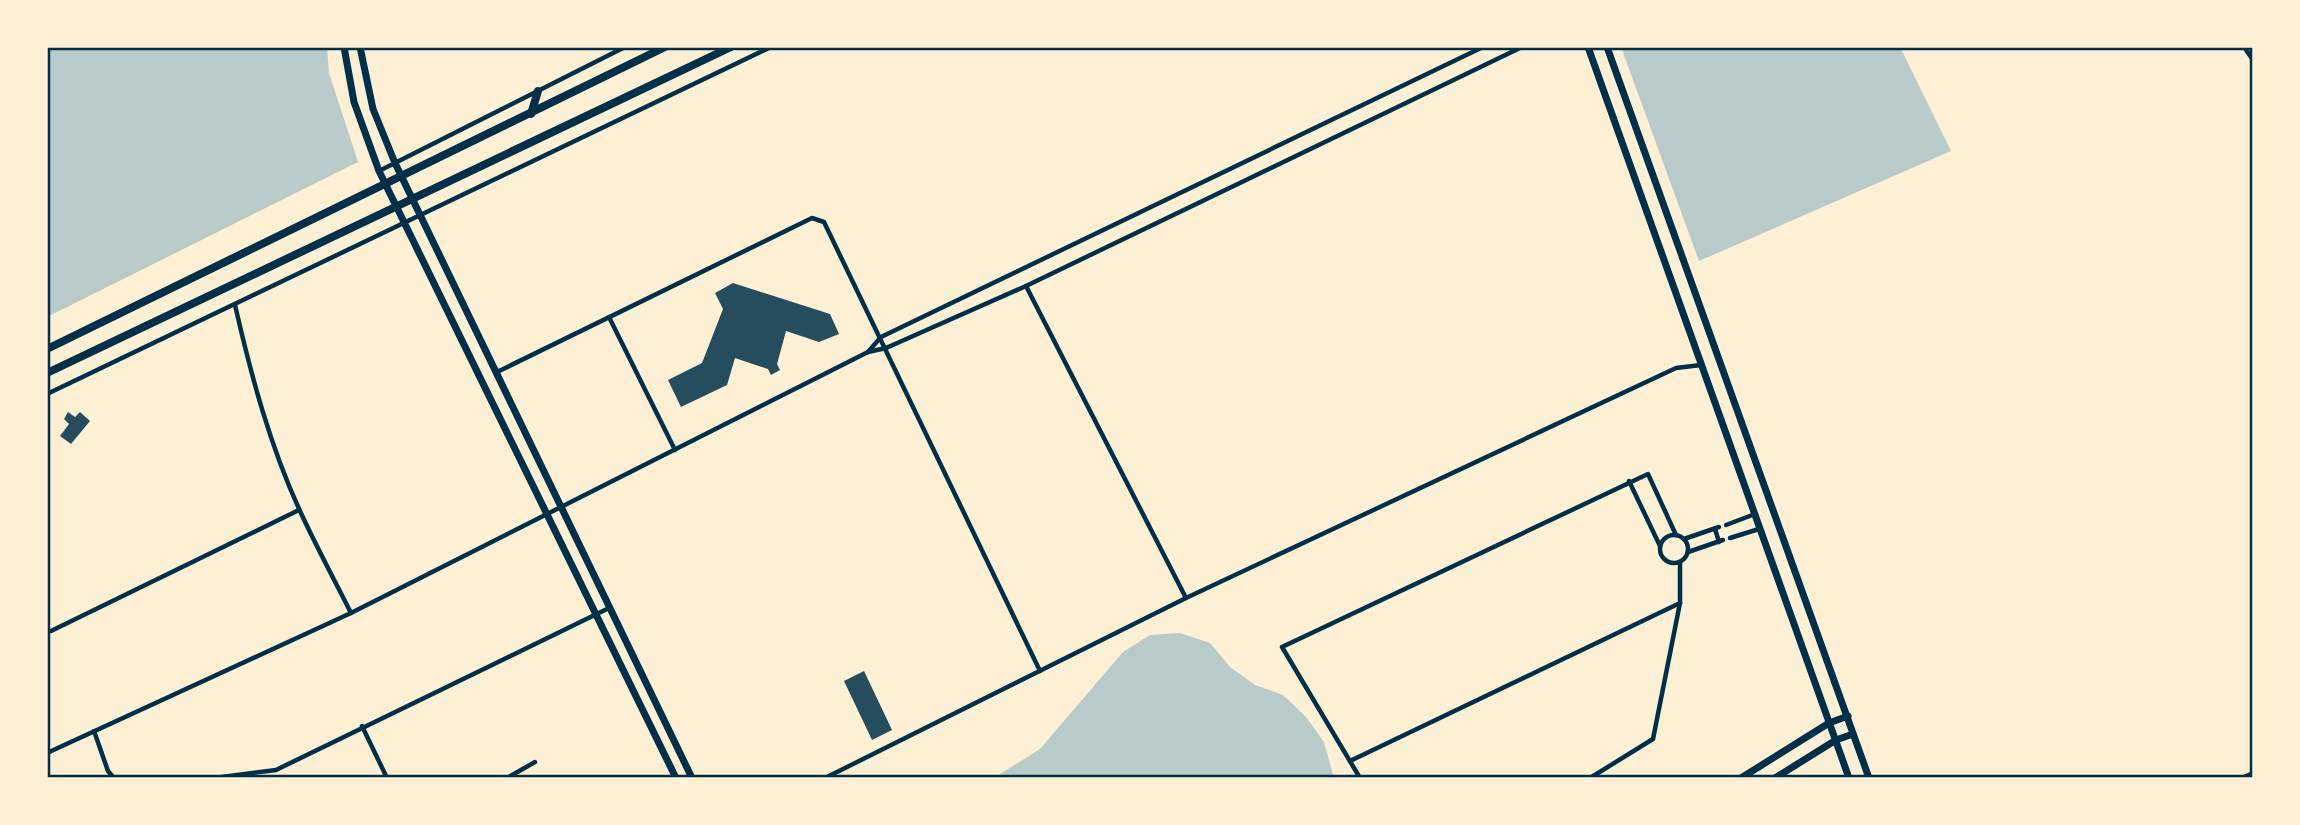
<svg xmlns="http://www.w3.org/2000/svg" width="2300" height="825" font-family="'Asap Condensed',sans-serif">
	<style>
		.green { fill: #b9caca }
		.building { fill: #264d5e }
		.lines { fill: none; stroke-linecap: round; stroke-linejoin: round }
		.minor { stroke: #003049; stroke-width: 4.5 }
		.secondary { stroke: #003049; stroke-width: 7 }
		.primary { stroke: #003049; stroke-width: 8 }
		.neatline { fill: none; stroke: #003049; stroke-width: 2.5 }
	</style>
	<rect width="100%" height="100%" fill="#fdf0d5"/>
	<g class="green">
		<path d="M 47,47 L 327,47 L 329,73 L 358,162 L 47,317 Z"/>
		<path d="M 1621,47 L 1900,47 L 1951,151 L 1699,261 Z"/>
		<path d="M 1180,633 L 1210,643 L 1230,667 L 1255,685 L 1283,695 L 1306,717 L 1324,742 L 1334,778 L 994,778 L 1040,749 L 1123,652 L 1150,635 Z"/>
	</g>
	<g class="building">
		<path d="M 733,283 L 830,314 L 839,334 L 819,342 L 786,331 L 777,364 L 780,370 L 771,375 L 768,369 L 735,358 L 727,385 L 681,407 L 668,380 L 702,363 L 723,309 L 715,293 Z"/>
		<path d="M 68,412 L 75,417 L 80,412 L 90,421 L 71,444 L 60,436 L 69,424 L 64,419 Z"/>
		<path d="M 864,671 L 892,730 L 872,740 L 844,681 Z"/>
	</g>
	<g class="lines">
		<g class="minor">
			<path d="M 2244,47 L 2253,60"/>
			<path d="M 379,171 L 625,47"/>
			<path d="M 1026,286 L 1186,598"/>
			<path d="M 235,305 C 251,375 270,446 300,511 C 316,546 334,579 351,613"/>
			<path d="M 609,317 L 675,450"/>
			<path d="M 868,352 L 881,337 L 1483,47"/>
			<path d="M 497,372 L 812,218 L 824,222 L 1040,671"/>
			<path d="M 47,394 L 771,47"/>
			<path d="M 1629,481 L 1660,546"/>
			<path d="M 1726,525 L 1755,514"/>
			<path d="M 1715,529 L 1719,542"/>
			<circle cx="1674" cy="549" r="14"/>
			<path d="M 1730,538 L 1759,529"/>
			<path d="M 1684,539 L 1719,527"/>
			<path d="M 1688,552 L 1723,540"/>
			<path d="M 51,631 L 299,510"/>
			<path d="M 362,726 L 387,778"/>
			<path d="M 94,731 L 108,771 L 114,778"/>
			<path d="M 47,753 L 351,613 L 868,352 L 886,348 L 1026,286 L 1522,47"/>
			<path d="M 1350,761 L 1680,603"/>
			<path d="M 214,778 L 276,770 L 609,608"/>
			<path d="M 507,778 L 535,762"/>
			<path d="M 825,778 L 1186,598 L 1676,368 L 1701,365"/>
			<path d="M 1360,778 L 1282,647 L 1648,474 L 1676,535"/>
			<path d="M 1590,778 L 1653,739 L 1680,603 L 1680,562"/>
			<path d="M 2242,778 L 2253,773"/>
		</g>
		<g class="secondary">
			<path d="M 344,47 L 354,102 L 379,171 L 676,778"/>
			<path d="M 360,47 L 373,109 L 395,163 L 692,778"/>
			<path d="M 1588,47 L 1849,778"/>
			<path d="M 1607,47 L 1869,778"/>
			<path d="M 1741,778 L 1829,723 L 1848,716"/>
			<path d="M 1775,778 L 1836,740 L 1853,734"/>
		</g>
		<g class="primary">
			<path d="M 531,114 L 538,91"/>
			<path d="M 47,349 L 665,47"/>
			<path d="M 47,373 L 731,47"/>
		</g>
	</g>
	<rect width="2300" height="825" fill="none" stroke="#fdf0d5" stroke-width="98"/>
	<rect x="49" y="49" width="2202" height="727" class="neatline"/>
</svg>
